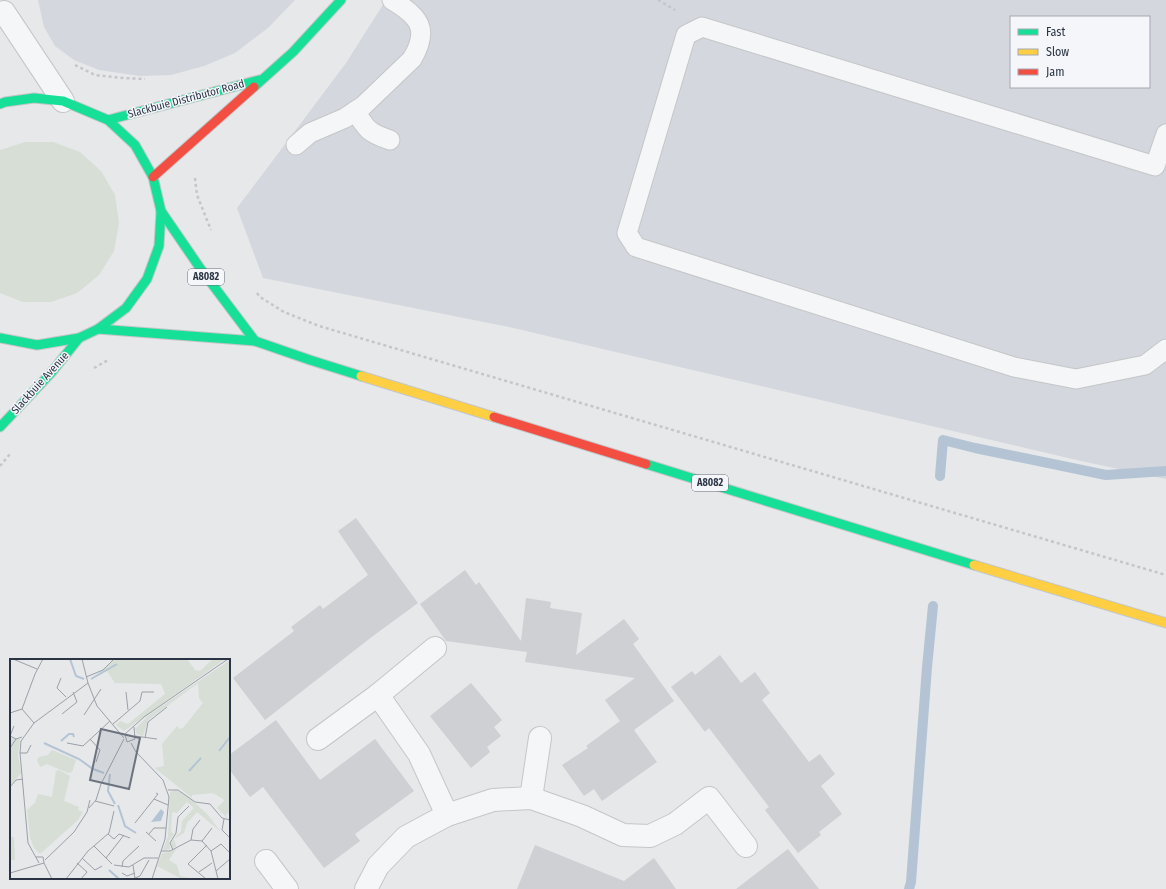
<svg xmlns="http://www.w3.org/2000/svg" width="1166" height="889" font-family="'Fira Sans Condensed',sans-serif">
	<style>
		.built { fill: #d4d7dd; fill-rule: evenodd }
		.green { fill: #d6ded6 }
		.lines { fill: none; stroke-linecap: round; stroke-linejoin: round }
		.stream { stroke: #b4c4d5; stroke-width: 10 }
		.building { fill: #ced0d3 }
		.lane-casing { stroke: #c4c6c8; stroke-width: 21 }
		.street-casing { stroke: #c4c6c8; stroke-width: 24 }
		.fast-casing { stroke: #c4c6c8; stroke-width: 11 }
		.slow-casing { stroke: #c4c6c8; stroke-width: 11 }
		.jam-casing { stroke: #c4c6c8; stroke-width: 11 }
		.path { stroke: #c5c6ca; stroke-width: 2.5; stroke-dasharray: 3 3; stroke-linecap: butt }
		.lane { stroke: #f5f6f7; stroke-width: 19 }
		.street { stroke: #f5f6f7; stroke-width: 22 }
		.fast { stroke: #16e098; stroke-width: 9 }
		.slow { stroke: #ffcf43; stroke-width: 9 }
		.jam { stroke: #f24e42; stroke-width: 9 }
		.labels { text-anchor: middle; dominant-baseline: central; stroke-width: 3; stroke-linejoin: round; paint-order: stroke }
		.shield { fill: #f4f6f9; stroke: #676e7b; stroke-width: 1 }
		.shield-label { font-size: 10px; font-weight: bold; fill: #2b3445 }
		.street-label { font-size: 11px; fill: #2b3445; stroke: #f4f6f9 }
		.inset-river { fill: none; stroke: #b4c4d5; stroke-width: 2 }
		.inset-road { fill: none; stroke: #9ba0a8; stroke-width: 1 }
		.view { fill: #6c737f; fill-opacity: 0.15; stroke: #6c737f; stroke-width: 2 }
		.inset-edge { fill: none; stroke: #2b3445; stroke-width: 2 }
	</style>
	<rect width="100%" height="100%" fill="#e6e8ea"/>
	<g class="built">
		<path d="M 38,0 L 295,0 L 268,28 L 235,53 L 204,66 L 171,75 L 140,76 L 99,70 L 74,60 L 55,46 L 44,27 Z"/>
		<path d="M 386,0 L 1166,0 L 1166,479 L 1081,461 L 509,327 L 263,278 L 237,208 L 346,63 ZM 1011,17 L 1149,17 L 1149,87 L 1011,87 Z"/>
	</g>
	<path class="green" d="M 25,142 L 53,142 L 80,152 L 101,171 L 115,195 L 119,223 L 114,251 L 99,275 L 77,293 L 51,302 L 23,302 L 0,293 L 0,150 Z"/>
	<g class="lines">
		<g class="stream">
			<path d="M 940,476 L 943,440 L 975,448 L 1106,475 L 1166,471"/>
			<path d="M 909,889 L 911,882 L 927,667 L 933,606"/>
		</g>
	</g>
	<g class="building">
		<path d="M 356,518 L 418,603 L 373,636 L 265,720 L 233,678 L 294,631 L 291,627 L 320,605 L 323,609 L 368,575 L 338,531 Z"/>
		<path d="M 465,570 L 476,585 L 479,582 L 521,641 L 526,598 L 551,602 L 550,608 L 582,613 L 576,655 L 624,619 L 639,639 L 633,644 L 674,701 L 634,730 L 657,762 L 602,801 L 594,789 L 584,796 L 562,765 L 588,748 L 586,746 L 620,721 L 605,700 L 635,678 L 525,662 L 527,652 L 446,641 L 420,604 Z"/>
		<path d="M 720,655 L 741,683 L 755,672 L 770,693 L 762,700 L 809,762 L 820,754 L 835,774 L 821,786 L 842,814 L 819,832 L 821,835 L 798,853 L 765,810 L 769,807 L 709,728 L 705,732 L 671,687 L 692,671 L 695,675 Z"/>
		<path d="M 471,683 L 502,720 L 494,727 L 501,736 L 487,747 L 490,752 L 471,768 L 430,716 Z"/>
		<path d="M 276,720 L 320,780 L 375,739 L 414,791 L 355,834 L 360,841 L 324,868 L 263,787 L 250,797 L 229,769 L 229,755 Z"/>
		<path d="M 535,845 L 624,881 L 654,858 L 676,889 L 517,889 Z"/>
		<path d="M 788,849 L 819,889 L 736,889 Z"/>
	</g>
	<g class="lines">
		<defs>
			<g id="lane">
				<path d="M 355,111 C 367,130 369,133 390,140"/>
				<path d="M 1166,134 L 1155,166 L 702,27 L 686,35 L 627,233 L 636,247 L 1014,367 L 1076,379 L 1145,365 L 1166,349"/>
				<path d="M 296,145 L 310,133 L 345,118 L 363,106 L 412,59 C 430,29 419,16 392,0"/>
			</g>
			<g id="street">
				<path d="M 4,12 L 63,101"/>
				<path d="M 378,695 L 419,754 L 447,815"/>
				<path d="M 318,739 L 378,695 L 435,648"/>
				<path d="M 531,798 L 540,738"/>
				<path d="M 266,861 L 287,889"/>
				<path d="M 366,889 L 378,866 L 406,837 L 447,815 L 493,800 L 531,798 L 582,816 L 623,835 L 650,836 L 675,824 L 709,798 L 746,846"/>
			</g>
			<g id="fast">
				<path d="M 254,87 L 293,52 L 341,0"/>
				<path d="M 0,104 L 5,102 L 34,98 L 63,101 L 108,120 L 135,145 L 153,177 L 161,211 L 159,246 L 147,279 L 126,308 L 98,329 L 79,338 L 37,345 L 0,338"/>
				<path d="M 108,120 L 259,80"/>
				<path d="M 161,211 L 200,268 L 255,341"/>
				<path d="M 98,329 L 255,341 L 310,360 L 361,376"/>
				<path d="M 0,427 L 51,373 L 79,338"/>
				<path d="M 646,464 L 974,565"/>
			</g>
			<g id="slow">
				<path d="M 361,376 L 494,417"/>
				<path d="M 974,565 L 1166,623"/>
			</g>
			<g id="jam">
				<path d="M 153,177 L 254,87"/>
				<path d="M 494,417 L 646,464"/>
			</g>
		</defs>
		<use href="#lane" class="lane-casing"/>
		<use href="#street" class="street-casing"/>
		<use href="#fast" class="fast-casing"/>
		<use href="#slow" class="slow-casing"/>
		<use href="#jam" class="jam-casing"/>
		<g class="path">
			<path d="M 658,0 L 675,10"/>
			<path d="M 75,65 L 95,75 L 123,78 L 145,79"/>
			<path d="M 195,178 L 197,195 L 211,230"/>
			<path d="M 257,293 L 260,297 L 284,312 L 319,326 L 1166,575"/>
			<path d="M 94,368 L 108,360"/>
			<path d="M 0,466 L 10,454"/>
		</g>
		<use href="#lane" class="lane"/>
		<use href="#street" class="street"/>
		<use href="#fast" class="fast"/>
		<use href="#slow" class="slow"/>
		<use href="#jam" class="jam"/>
	</g>
	<g class="labels">
		<g class="shield">
			<rect x="188" y="269" width="36" height="16" rx="3"/>
			<rect x="692" y="475" width="36" height="16" rx="3"/>
		</g>
		<g class="shield-label">
			<text x="206" y="277">A8082</text>
			<text x="710" y="483">A8082</text>
		</g>
		<g class="street-label">
			<text transform="translate(186 99) rotate(-15)">Slackbuie Distributor Road</text>
			<text transform="translate(40 383) rotate(-48)">Slackbuie Avenue</text>
		</g>
	</g>
	<g transform="translate(10 659)">
		<rect width="220" height="220" fill="#e6e8ea"/>
		<path d="M 105,0 L 177,0 L 185,11 L 190,12 L 203,0 L 215,0 L 114,72 L 106,66 L 110,62 L 118,65 L 155,35 L 151,25 L 105,24 L 97,12 L 84,18 ZM 220,1 L 220,154 L 216,155 L 217,159 L 207,149 L 214,142 L 213,140 L 203,134 L 182,136 L 182,139 L 145,109 L 154,107 L 152,85 L 167,67 L 170,70 L 173,69 L 193,44 L 189,39 L 188,24 L 138,61 L 133,77 L 127,75 L 125,70 L 139,56 ZM 0,79 L 10,80 L 8,96 L 11,114 L 0,127 ZM 42,91 L 66,101 L 62,113 L 58,114 L 37,105 L 30,108 L 27,101 L 29,98 L 38,96 ZM 49,111 L 60,117 L 54,142 L 69,148 L 68,151 L 73,153 L 68,161 L 30,195 L 24,189 L 20,178 L 17,151 L 25,144 L 28,135 L 42,138 L 46,112 ZM 166,131 L 176,136 L 197,155 L 211,173 L 187,153 L 177,164 L 174,174 L 164,180 L 166,187 L 163,189 L 161,184 L 167,176 L 171,173 L 172,162 L 184,149 L 177,143 L 167,154 L 162,153 L 161,173 L 164,175 L 159,182 L 160,190 L 153,191 L 158,177 L 160,133 ZM 0,178 L 4,178 L 5,201 L 0,201 ZM 167,189 L 159,201 L 167,206 L 170,217 L 184,220 L 170,219 L 147,207 L 152,194 L 160,193 Z" fill="#d6ded6"/>
		<path d="M 151,150 L 154,153 L 151,162 L 141,163 Z" fill="#b4c4d5"/>
		<path class="inset-river" d="M 60,0 L 66,17 L 74,20M 81,20 L 107,5M 51,82 L 59,75 L 63,75 L 64,78M 34,84 L 69,100 L 83,110 L 94,114M 209,92 L 220,78M 179,112 L 191,99M 100,115 L 98,132 L 105,145M 108,146 L 115,167 L 126,174M 99,211 L 109,220"/>
		<path class="inset-road" d="M 3,0 L 27,10M 76,18 L 93,11 L 104,0M 51,19 L 47,29 L 56,38M 78,24 L 87,47 L 114,79M 116,33 L 118,51M 12,50 L 25,15 L 33,0M 12,50 L 24,64M 0,54 L 12,50M 52,55 L 67,43 L 63,33M 74,56 L 91,30M 103,65 L 130,42 L 132,33 L 144,33M 4,67 L 0,77 L 6,80M 124,68 L 125,80 L 117,83 L 115,75 L 134,58 L 218,0M 125,77 L 147,80M 135,79 L 138,63 L 157,48M 80,80 L 90,91 L 86,103M 57,84 L 73,87 L 100,62M 121,84 L 126,93 L 153,121 L 159,138 L 155,180 L 142,220M 0,89 L 6,80 L 12,78M 10,94 L 17,94 L 21,86M 0,128 L 6,121 L 13,120M 158,131 L 168,131 L 185,143 L 200,145 L 212,159 L 220,161M 144,140 L 158,146M 85,142 L 104,147M 79,149 L 86,141 L 91,125 L 114,80M 214,160 L 212,171 L 220,179M 125,164 L 148,135 L 146,134M 136,173 L 146,182M 98,175 L 104,180 L 109,175 L 120,179M 139,175 L 144,169 L 156,169M 181,181 L 183,170 L 190,161M 192,182 L 202,169M 84,187 L 102,205M 163,191 L 160,184 L 166,174 L 168,158 L 179,147M 151,192 L 160,192 L 181,181 L 192,182 L 201,192 L 208,220M 201,192 L 211,185 L 220,194M 72,199 L 85,211 L 92,207M 96,199 L 114,176M 35,201 L 64,173 L 77,153 L 80,141M 29,204 L 18,184 L 10,94 L 11,82 L 24,64 L 78,24 L 72,0M 34,204 L 42,220M 67,204 L 77,213 L 71,220M 104,206 L 119,208 L 134,199 L 148,199M 123,206 L 125,220M 112,208 L 113,202 L 129,187M 206,212 L 220,200M 189,213 L 202,204M 0,214 L 34,204 L 33,198 L 26,198M 112,214 L 117,217 L 125,214M 125,219 L 130,217 L 139,201M 56,220 L 78,192 L 99,174 L 104,152M 196,220 L 178,205 L 197,186"/>
		<path class="view" d="M 91,70 L 130,79 L 119,130 L 80,121 Z"/>
		<rect width="220" height="220" class="inset-edge"/>
	</g>
	<rect x="1010" y="16" width="140" height="72" fill="#f4f6f9" stroke="#a4a8b1"/>
	<rect x="1018" y="29" width="20" height="6" fill="#16e098" stroke="#a4a8b1"/>
	<text x="1046" y="36" font-size="12" fill="#2b3445">Fast</text>
	<rect x="1018" y="49" width="20" height="6" fill="#ffcf43" stroke="#a4a8b1"/>
	<text x="1046" y="56" font-size="12" fill="#2b3445">Slow</text>
	<rect x="1018" y="69" width="20" height="6" fill="#f24e42" stroke="#a4a8b1"/>
	<text x="1046" y="76" font-size="12" fill="#2b3445">Jam</text>
</svg>
